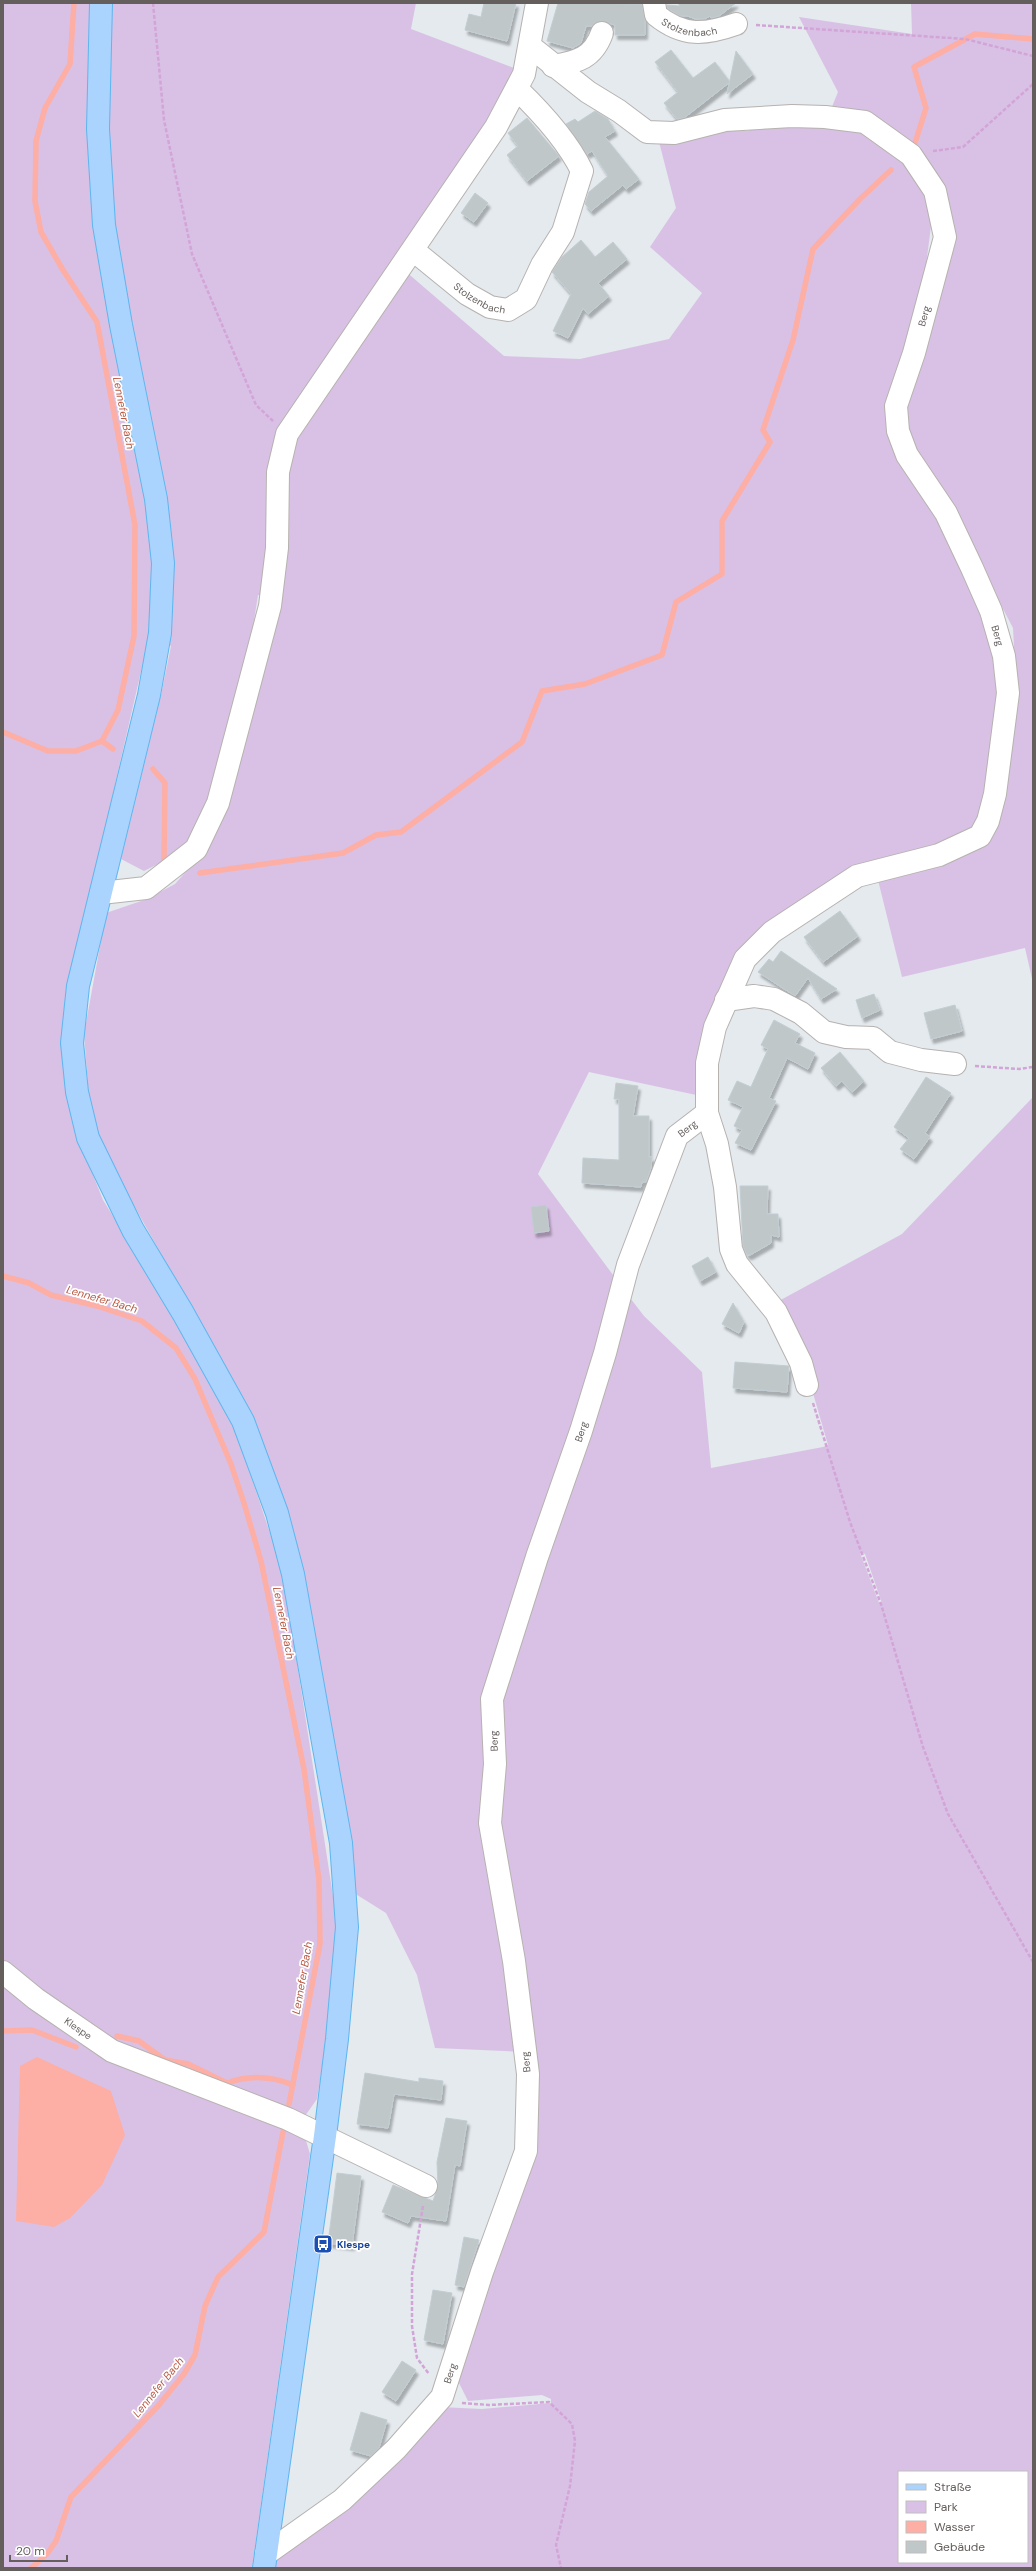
<svg xmlns="http://www.w3.org/2000/svg" width="1036" height="2571" font-family="'DM Sans',sans-serif">
	<style>
		.green { fill: #d9c1e5; fill-rule: evenodd }
		.water { fill: #fdaea5 }
		.lines { fill: none; stroke-linecap: round; stroke-linejoin: round }
		.stream { stroke: #fdaea5; stroke-width: 5.5 }
		.building { fill: #c0c7c9; stroke: #c2cdd3; filter: url(#shadow) }
		.minor-casing { stroke: #b6b2af; stroke-width: 24 }
		.major-casing { stroke: #5db6ef; stroke-width: 24 }
		.path { stroke: #d3a4d7; stroke-width: 2.5; stroke-dasharray: 4 2; stroke-linecap: butt }
		.minor { stroke: #fff; stroke-width: 22 }
		.major { stroke: #aad3fd; stroke-width: 22 }
		.labels { text-anchor: middle; dominant-baseline: central; stroke-width: 3.5; stroke-linejoin: round; paint-order: stroke }
		.street-label { font-size: 10px; fill: #645e5c; stroke: #fff }
		.transit-label { font-size: 10px; font-weight: bold; fill: #164399; stroke: #fff; text-anchor: start }
		.water-label { font-size: 11px; font-style: italic; fill: #b85944; stroke: #fff }
	</style>
	<defs>
		<filter id="shadow"><feDropShadow dx="2.5" dy="4.5" stdDeviation="1" flood-color="#0004"/></filter>
	</defs>
	<rect width="100%" height="100%" fill="#e4eaee"/>
	<g class="green">
		<path d="M 3,3 L 416,3 L 411,29 L 522,71 L 404,270 L 504,356 L 580,359 L 669,339 L 702,293 L 650,247 L 676,208 L 657,134 L 700,130 L 747,131 L 762,127 L 855,126 L 905,160 L 927,198 L 931,226 L 922,297 L 891,408 L 953,539 L 992,632 L 1001,717 L 977,833 L 853,873 L 811,893 L 778,917 L 750,944 L 701,1096 L 589,1072 L 538,1174 L 619,1283 L 497,1656 L 494,1835 L 524,2052 L 435,2048 L 417,1975 L 386,1913 L 354,1893 L 331,1732 L 303,1566 L 253,1419 L 127,1193 L 91,1123 L 84,1034 L 106,913 L 147,899 L 175,884 L 206,849 L 280,597 L 258,595 L 243,690 L 208,818 L 172,857 L 144,871 L 121,859 L 161,695 L 171,646 L 149,637 L 116,780 L 62,1030 L 72,1122 L 103,1200 L 179,1323 L 238,1437 L 283,1572 L 337,1922 L 327,2035 L 317,2099 L 305,2116 L 121,2048 L 3,1964 Z"/>
		<path d="M 911,3 L 1033,3 L 1033,983 L 1025,948 L 902,977 L 876,872 L 983,841 L 1016,684 L 1013,628 L 976,557 L 911,450 L 901,407 L 951,235 L 914,153 L 829,114 L 838,92 L 799,17 L 912,34 Z"/>
		<path d="M 1033,1097 L 1033,2568 L 269,2568 L 271,2556 L 440,2407 L 482,2409 L 551,2403 L 551,2399 L 542,2395 L 468,2401 L 455,2375 L 531,2153 L 503,1883 L 495,1710 L 624,1290 L 644,1316 L 702,1372 L 711,1468 L 823,1447 L 828,1445 L 804,1362 L 777,1302 L 902,1234 ZM 860,1553 L 865,1554 L 882,1603 L 879,1603 ZM 899,2472 L 1027,2472 L 1027,2562 L 899,2562 Z"/>
		<path d="M 3,1976 L 61,2023 L 304,2134 L 310,2154 L 252,2568 L 3,2568 Z"/>
	</g>
	<path class="water" d="M 37,2057 L 111,2091 L 125,2135 L 102,2185 L 70,2218 L 54,2227 L 16,2221 L 20,2066 Z"/>
	<g class="lines">
		<g class="stream">
			<path d="M 914,146 L 926,108 L 914,67 L 975,34 L 1033,39"/>
			<path d="M 3,732 L 48,751 L 76,751 L 102,741 L 118,710 L 134,636 L 135,525 L 97,322 L 63,270 L 41,232 L 35,201 L 36,141 L 45,108 L 70,64 L 74,3"/>
			<path d="M 102,741 L 113,749"/>
			<path d="M 153,769 L 165,783 L 164,859"/>
			<path d="M 200,873 L 343,853 L 376,835 L 401,832 L 522,742 L 542,691 L 585,684 L 662,655 L 676,602 L 722,574 L 722,521 L 770,442 L 763,430 L 793,340 L 813,249 L 860,199 L 891,170"/>
			<path d="M 3,1276 L 29,1283 L 51,1295 L 97,1306 L 142,1321 L 176,1348 L 195,1379 L 231,1464 L 244,1503 L 261,1561 L 304,1769 L 319,1880 L 320,1944 L 289,2104"/>
			<path d="M 3,2031 L 32,2030 L 76,2047"/>
			<path d="M 117,2036 L 139,2041 L 165,2060 L 188,2064 L 227,2083 C 249,2075 271,2076 293,2085"/>
			<path d="M 31,2568 L 47,2554 L 56,2541 L 71,2497 L 158,2406 L 184,2374 L 195,2355 L 205,2306 L 218,2277 L 264,2232 L 283,2132"/>
		</g>
	</g>
	<g class="building">
		<path d="M 484,3 L 516,3 L 507,41 L 465,30 L 469,14 L 481,17 Z"/>
		<path d="M 558,3 L 642,4 L 645,20 L 645,35 L 615,35 L 615,25 L 601,21 L 592,26 L 586,26 L 581,43 L 573,48 L 547,41 Z"/>
		<path d="M 678,3 L 736,3 L 719,16 L 711,18 L 710,16 L 705,19 L 695,19 L 688,16 L 680,16 L 667,8 L 667,5 L 680,6 Z"/>
		<path d="M 671,50 L 693,78 L 715,62 L 730,82 L 684,118 L 677,119 L 664,103 L 678,92 L 655,62 Z"/>
		<path d="M 736,51 L 753,74 L 727,94 Z"/>
		<path d="M 595,111 L 608,119 L 615,131 L 605,137 L 639,179 L 626,189 L 623,185 L 591,211 L 585,204 L 589,192 L 608,176 L 592,151 L 587,154 L 566,124 L 575,119 L 578,122 Z"/>
		<path d="M 527,118 L 559,156 L 527,181 L 507,155 L 518,146 L 508,133 Z"/>
		<path d="M 475,193 L 488,203 L 474,222 L 461,213 Z"/>
		<path d="M 581,240 L 595,257 L 613,242 L 627,259 L 598,283 L 609,296 L 588,314 L 583,308 L 568,338 L 553,331 L 571,294 L 552,272 L 562,257 Z"/>
		<path d="M 840,911 L 858,936 L 823,962 L 804,937 Z"/>
		<path d="M 781,951 L 797,962 L 837,989 L 821,999 L 808,978 L 795,996 L 758,972 L 769,959 L 773,962 Z"/>
		<path d="M 874,994 L 880,1010 L 862,1018 L 856,1000 Z"/>
		<path d="M 955,1005 L 962,1031 L 931,1039 L 924,1013 Z"/>
		<path d="M 774,1020 L 800,1034 L 795,1043 L 815,1053 L 808,1069 L 787,1058 L 769,1098 L 776,1101 L 751,1150 L 735,1143 L 742,1130 L 734,1126 L 743,1107 L 728,1100 L 737,1081 L 751,1087 L 768,1049 L 761,1045 Z"/>
		<path d="M 840,1052 L 864,1081 L 852,1092 L 842,1081 L 836,1086 L 821,1068 Z"/>
		<path d="M 926,1077 L 951,1093 L 925,1133 L 930,1137 L 914,1159 L 900,1149 L 909,1138 L 894,1127 Z"/>
		<path d="M 616,1083 L 638,1086 L 633,1116 L 649,1116 L 649,1157 L 652,1157 L 651,1168 L 646,1182 L 642,1182 L 641,1187 L 582,1183 L 583,1158 L 619,1160 L 619,1099 L 614,1099 Z"/>
		<path d="M 740,1186 L 768,1186 L 767,1214 L 778,1214 L 779,1237 L 771,1235 L 771,1243 L 750,1255 L 747,1255 L 743,1246 Z"/>
		<path d="M 546,1205 L 549,1231 L 534,1233 L 531,1207 Z"/>
		<path d="M 708,1257 L 716,1272 L 700,1281 L 692,1266 Z"/>
		<path d="M 733,1303 L 744,1322 L 739,1333 L 722,1324 Z"/>
		<path d="M 735,1362 L 789,1366 L 787,1392 L 733,1388 Z"/>
		<path d="M 365,2073 L 419,2082 L 419,2078 L 443,2081 L 441,2100 L 394,2094 L 388,2128 L 357,2124 Z"/>
		<path d="M 446,2118 L 467,2121 L 460,2166 L 455,2165 L 446,2221 L 411,2216 L 408,2223 L 382,2212 L 393,2185 L 433,2201 L 438,2186 L 437,2162 Z"/>
		<path d="M 337,2173 L 361,2176 L 352,2246 L 328,2243 Z"/>
		<path d="M 464,2237 L 479,2240 L 464,2287 L 455,2285 Z"/>
		<path d="M 433,2290 L 452,2293 L 443,2344 L 424,2340 Z"/>
		<path d="M 402,2361 L 416,2370 L 396,2401 L 382,2392 Z"/>
		<path d="M 361,2412 L 387,2420 L 379,2448 L 371,2456 L 350,2450 Z"/>
	</g>
	<g class="lines">
		<defs>
			<g id="minor">
				<path id="s1" d="M 654,3 L 656,15 C 683,37 705,35 736,24"/>
				<path id="s2" d="M 531,47 L 588,92 L 619,111 L 647,132 L 674,133 L 725,120 L 792,116 L 825,117 L 865,122 L 911,155 L 935,191 L 945,237 L 914,353 L 896,406 L 898,431 L 907,455 L 946,513 L 972,568 L 991,611 L 1004,656 L 1008,693 L 995,794 L 988,821 L 980,836 L 939,855 L 857,876 L 772,932 L 745,959 L 715,1027 L 707,1063 L 707,1113 L 717,1144 L 725,1187 L 731,1249 L 737,1264 L 776,1312 L 801,1363 L 807,1385"/>
				<path d="M 553,66 C 578,62 593,58 602,33"/>
				<path id="s3" d="M 413,250 L 467,294 L 490,307 L 508,310 L 526,299 L 542,265 L 563,232 L 582,171 C 567,140 542,113 517,89"/>
				<path d="M 101,893 L 146,888 L 196,849 L 218,803 L 270,606 L 277,548 L 278,472 L 287,434 L 496,127 L 524,74 L 537,3"/>
				<path d="M 726,1000 L 754,996 L 774,999 L 801,1013 L 824,1032 L 846,1037 L 873,1038 L 890,1052 L 921,1060 L 955,1064"/>
				<path id="s4" d="M 3,1972 L 36,1999 L 112,2051 L 288,2119 L 426,2186"/>
				<path id="s5" d="M 266,2554 L 342,2500 L 396,2449 L 442,2397 L 482,2272 L 526,2151 L 528,2074 L 514,1961 L 490,1823 L 495,1764 L 492,1699 L 537,1557 L 581,1431 L 605,1353 L 628,1265 L 677,1136 L 707,1113"/>
			</g>
			<path id="major" d="M 101,3 L 98,129 L 104,225 L 121,325 L 156,499 L 163,563 L 160,633 L 149,695 L 78,986 L 72,1043 L 77,1092 L 88,1138 L 133,1230 L 183,1313 L 243,1421 L 277,1513 L 293,1574 L 341,1843 L 347,1927 L 337,2039 L 325,2136 L 264,2568"/>
		</defs>
		<use href="#minor" class="minor-casing"/>
		<use href="#major" class="major-casing"/>
		<g class="path">
			<path d="M 153,3 L 164,120 L 192,254 L 256,405 L 273,421"/>
			<path d="M 756,25 L 965,39 L 1033,56"/>
			<path d="M 933,151 L 963,147 L 1033,84"/>
			<path d="M 975,1066 L 1019,1069 L 1033,1067"/>
			<path d="M 813,1403 L 850,1522 L 881,1604 L 923,1747 L 948,1814 L 1033,1962"/>
			<path d="M 423,2206 L 412,2274 L 412,2326 L 417,2358 L 429,2374"/>
			<path d="M 462,2403 L 489,2405 L 549,2402 L 572,2424 L 575,2441 L 570,2486 L 556,2545 L 561,2568"/>
		</g>
		<use href="#minor" class="minor"/>
		<use href="#major" class="major"/>
	</g>
	<defs>
		<symbol id="bus-square" viewBox="-11 -11 22 22"><rect x="-9" y="-9" width="18" height="18" rx="4" fill="#1a4fb4" stroke="#fff"/><path d="M-5-6H5V4H4V6H2V4H-2V6H-4V4H-5ZM-3.5-4V0h7V-4ZM-3.5 1.2v1.5H-2V1.2ZM2 1.2v1.5H3.5V1.2Z" fill="#fff"/></symbol>
	</defs>
	<g fill-rule="evenodd">
		<use href="#bus-square" x="312" y="2233" width="22" height="22"/>
	</g>
	<g class="labels">
		<g class="street-label">
			<text stroke="none"><textPath href="#s1" startOffset="49">Stolzenbach</textPath></text>
			<text stroke="none"><textPath href="#s3" startOffset="83">Stolzenbach</textPath></text>
			<text transform="translate(924 316) rotate(-75)">Berg</text>
			<text stroke="none"><textPath href="#s2" startOffset="941">Berg</textPath></text>
			<text stroke="none"><textPath href="#s5" startOffset="1558">Berg</textPath></text>
			<text stroke="none"><textPath href="#s5" startOffset="1234">Berg</textPath></text>
			<text transform="translate(494 1741) rotate(-92)">Berg</text>
			<text stroke="none"><textPath href="#s4" startOffset="94">Klespe</textPath></text>
			<text transform="translate(526 2062) rotate(-96)">Berg</text>
			<text stroke="none"><textPath href="#s5" startOffset="262">Berg</textPath></text>
		</g>
		<g class="transit-label">
			<text x="337" y="2244">Klespe</text>
		</g>
		<g class="water-label">
			<text transform="translate(124 413) rotate(79)">Lennefer Bach</text>
			<text transform="translate(102 1299) rotate(16)">Lennefer Bach</text>
			<text transform="translate(284 1623) rotate(79)">Lennefer Bach</text>
			<text transform="translate(302 1978) rotate(-80)">Lennefer Bach</text>
			<text transform="translate(158 2387) rotate(-51)">Lennefer Bach</text>
		</g>
	</g>
	<rect width="1036" height="2571" fill="none" stroke="#645e5c" stroke-width="8"/>
	<rect x="898" y="2471" width="130" height="92" fill="#ffffff" stroke="#c1bfbe"/>
	<rect x="906" y="2484" width="20" height="6" fill="#aad3fd" stroke="#c1bfbe"/>
	<text x="934" y="2491" font-size="12" fill="#645e5c">Straße</text>
	<rect x="906" y="2501" width="20" height="12" fill="#d9c1e5" stroke="#c1bfbe"/>
	<text x="934" y="2511" font-size="12" fill="#645e5c">Park</text>
	<rect x="906" y="2521" width="20" height="12" fill="#fdaea5" stroke="#c1bfbe"/>
	<text x="934" y="2531" font-size="12" fill="#645e5c">Wasser</text>
	<rect x="906" y="2541" width="20" height="12" fill="#c0c7c9" stroke="#c1bfbe"/>
	<text x="934" y="2551" font-size="12" fill="#645e5c">Gebäude</text>
	<path d="M10 2555v6h57v-6" fill="none" stroke="#645e5c" stroke-width="2"/>
	<text x="16" y="2555" font-size="12" fill="#645e5c" stroke="#ffffff" stroke-width="3" paint-order="stroke">20 m</text>
</svg>
